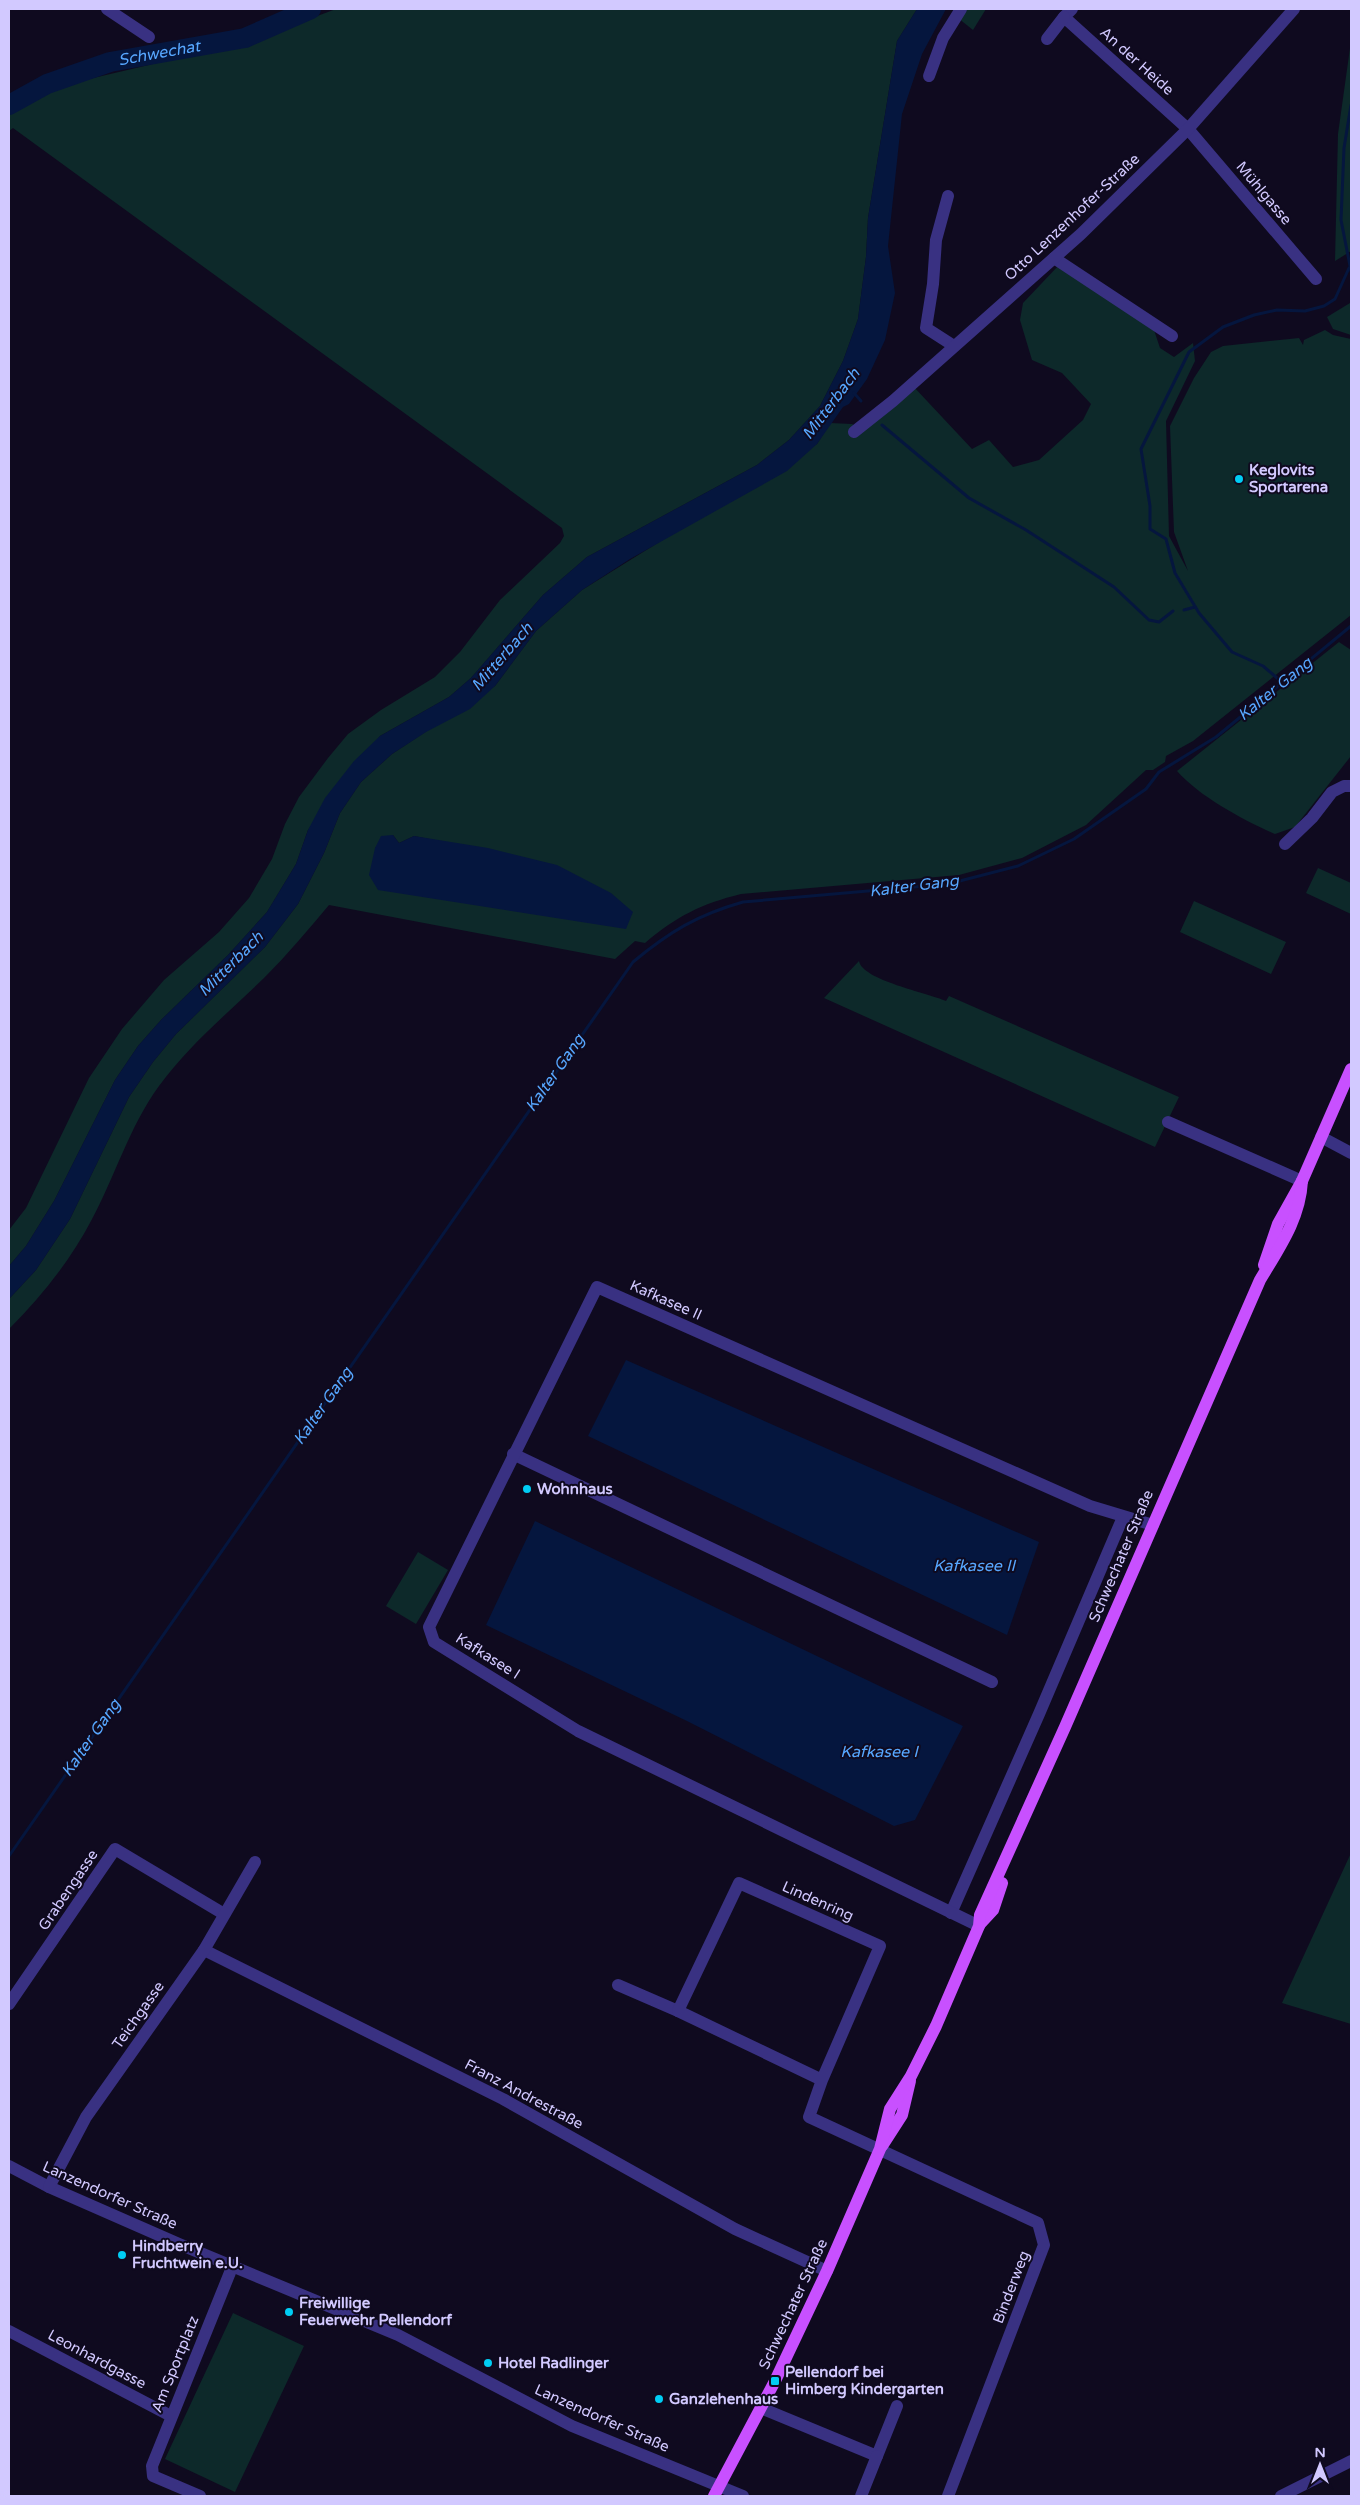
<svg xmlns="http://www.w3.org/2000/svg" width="1360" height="2505" font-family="'Varela Round',sans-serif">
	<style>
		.green { fill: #0d292a; fill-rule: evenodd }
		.water { fill: #05163e }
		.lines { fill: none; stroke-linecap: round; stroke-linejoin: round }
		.stream { stroke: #05163e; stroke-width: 3 }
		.river { stroke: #05163e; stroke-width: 20 }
		.minor { stroke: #393182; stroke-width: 12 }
		.major { stroke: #c850ff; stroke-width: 12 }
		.poi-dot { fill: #00cdf4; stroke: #0f0a1f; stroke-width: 2 }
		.labels { text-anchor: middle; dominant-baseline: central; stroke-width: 4; stroke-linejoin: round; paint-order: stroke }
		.street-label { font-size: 15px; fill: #d2c9ff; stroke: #0f0a1f }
		.poi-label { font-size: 15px; font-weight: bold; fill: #d2c9ff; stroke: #0f0a1f; text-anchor: start }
		.water-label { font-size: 16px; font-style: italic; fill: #57a7ff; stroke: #0f0a1f }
	</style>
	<rect width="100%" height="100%" fill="#0f0a1f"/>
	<g class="green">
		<path d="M 336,9 L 917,9 L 897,41 L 868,218 L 866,257 L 858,319 L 843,361 L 820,406 L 789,440 L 757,465 L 587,557 L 543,595 L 471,678 L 449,697 L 380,736 L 308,830 L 296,864 L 267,912 L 228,955 L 161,1020 L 138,1046 L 115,1080 L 54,1201 L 26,1246 L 9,1266 L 9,1230 L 26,1208 L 89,1078 L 122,1029 L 164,980 L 219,932 L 249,898 L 272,859 L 285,824 L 299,797 L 328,758 L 348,734 L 381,710 L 435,677 L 460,652 L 500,600 L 560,543 L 564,536 L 562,528 L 13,128 L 9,131 L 9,109 L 55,87 L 251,41 Z"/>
		<path d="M 964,9 L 986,9 L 973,30 L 958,18 Z"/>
		<path d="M 1351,41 L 1351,251 L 1335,261 L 1338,134 Z"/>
		<path d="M 1059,265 L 1154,330 L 1160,348 L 1174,357 L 1193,343 L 1195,361 L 1166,421 L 1169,536 L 1188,571 L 1174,532 L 1170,426 L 1194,378 L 1211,352 L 1223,346 L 1299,338 L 1303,345 L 1304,340 L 1325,330 L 1333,335 L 1351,339 L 1351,615 L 1193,741 L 1166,756 L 1165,762 L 1153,770 L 1146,770 L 1086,825 L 1022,858 L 959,875 L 741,894 C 701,904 677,916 645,943 L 635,941 L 615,959 L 329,905 C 308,930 287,955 264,978 C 227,1014 189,1045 159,1086 C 129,1127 115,1177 91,1221 C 70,1261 41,1297 9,1329 L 9,1299 L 36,1270 L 70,1219 L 129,1097 L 153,1062 L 176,1034 L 265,947 L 298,904 L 324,853 L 340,813 L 361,782 L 392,754 L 495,686 L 536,631 L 582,590 L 817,444 L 830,423 L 852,424 L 864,430 L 913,386 L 972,449 L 989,440 L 1013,467 L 1039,460 L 1083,420 L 1091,404 L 1062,373 L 1032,360 L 1020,320 L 1023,303 ZM 393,835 L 399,843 L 414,836 L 450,843 L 375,848 Z"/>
		<path d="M 1350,303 L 1351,306 L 1351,335 L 1333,329 L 1327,317 Z"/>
		<path d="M 1339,642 L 1351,650 L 1351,756 L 1295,827 L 1275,834 C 1243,820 1200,797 1177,771 Z"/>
		<path d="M 1318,868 L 1351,883 L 1351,914 L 1306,893 Z"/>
		<path d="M 1194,901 L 1286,942 L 1271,974 L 1180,932 Z"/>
		<path d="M 859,961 C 862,980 928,993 946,1001 L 949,996 L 1179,1097 L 1155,1147 L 824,998 Z"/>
		<path d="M 418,1552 L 448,1570 L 416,1624 L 386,1606 Z"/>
		<path d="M 1351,1853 L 1351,2024 L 1282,2003 Z"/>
		<path d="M 233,2313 L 304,2346 L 235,2492 L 165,2459 Z"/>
	</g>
	<g class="water">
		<path d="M 917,9 L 946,9 L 922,54 L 902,114 L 888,246 L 895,293 L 885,340 L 867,379 L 849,404 L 843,407 L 817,444 L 787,471 L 630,559 L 582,590 L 536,631 L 495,686 L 470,709 L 426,732 L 392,754 L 361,782 L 340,813 L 324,853 L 298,904 L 265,947 L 176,1034 L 153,1062 L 129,1097 L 70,1219 L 36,1270 L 9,1299 L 9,1266 L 26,1246 L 54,1201 L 115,1080 L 138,1046 L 161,1020 L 228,955 L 267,912 L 296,864 L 308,830 L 325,798 L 354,761 L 380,736 L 449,697 L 471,678 L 543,595 L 587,557 L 757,465 L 789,440 L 820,406 L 843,361 L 858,319 L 866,257 L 868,218 L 897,41 Z"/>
		<path d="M 393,835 L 399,843 L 414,836 L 488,848 L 557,865 L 611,893 L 633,912 L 626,929 L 378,890 L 369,875 L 375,848 L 381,836 Z"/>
		<path d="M 626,1360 L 1039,1542 L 1007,1635 L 588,1436 Z"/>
		<path d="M 535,1521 L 963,1726 L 915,1820 L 894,1826 L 687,1721 L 486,1625 Z"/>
	</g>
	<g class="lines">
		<g class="stream">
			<path d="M 1351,105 L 1344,148 L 1341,220 L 1351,271"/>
			<path d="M 854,393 L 861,401"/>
			<path d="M 882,425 L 969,498 L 1026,530 L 1114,587 L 1149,620 L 1159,622 L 1173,611"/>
			<path d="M 1184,610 L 1195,607"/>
			<path d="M 1283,683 L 1263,666 L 1232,652 L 1199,613 L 1175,573 L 1166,539 L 1150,529 L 1150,506 L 1141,449 L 1189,352 L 1223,327 L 1254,315 L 1277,310 L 1305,311 L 1324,306 L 1335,299 L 1349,268"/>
			<path d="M 9,1856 L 633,962 C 669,932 697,915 743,902 L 948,884 L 1018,866 L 1074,839 L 1146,789 L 1159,772 L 1216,737 L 1351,626"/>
		</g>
		<path class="river" id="s1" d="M 9,105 L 47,84 L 110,62 L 245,38 L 311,9"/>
		<g class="minor">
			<path d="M 107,9 L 149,37"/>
			<path d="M 1072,9 L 1064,17 L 1188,129 L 1316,279"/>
			<path d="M 1047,39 L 1064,17"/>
			<path d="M 929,76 L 943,38 L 961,9"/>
			<path d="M 948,196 L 936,240 L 933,284 L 926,328 L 954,346"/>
			<path d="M 1054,258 L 1172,336"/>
			<path d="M 854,432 L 893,401 L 1081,234 L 1188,129 L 1294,9"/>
			<path d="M 1285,844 L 1312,818 L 1332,792 L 1344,786 L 1351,786"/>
			<path d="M 1168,1122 L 1302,1181"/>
			<path d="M 1321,1137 L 1351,1153"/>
			<path d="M 513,1454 L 992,1682"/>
			<path d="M 951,1913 L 1039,1714 L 1123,1517"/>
			<path d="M 979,1926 L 578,1731 L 434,1642 L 429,1627 L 597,1287 L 1090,1506 L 1153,1525"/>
			<path d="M 204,1950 L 503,2099 L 735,2229 L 827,2271"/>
			<path d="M 618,1985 L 678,2011"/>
			<path d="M 9,2004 L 115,1849 L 224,1914"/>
			<path d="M 822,2080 L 678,2011 L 739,1883 L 880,1946 L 822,2080 L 809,2117 L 1038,2223 L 1044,2245 L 948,2496"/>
			<path d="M 9,2166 L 49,2187 L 179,2244 L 398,2335 L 572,2426 L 743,2496"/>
			<path d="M 49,2187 L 86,2117 L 204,1950 L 255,1862"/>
			<path d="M 9,2331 L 171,2416"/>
			<path d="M 761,2408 L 877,2456 L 897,2406"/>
			<path d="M 200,2496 L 153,2476 L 152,2466 L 233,2265"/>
			<path d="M 861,2496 L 877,2456"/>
			<path d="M 1281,2496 L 1351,2461"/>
		</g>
		<g class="major">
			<path d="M 1264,1265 L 1278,1224 L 1302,1181 L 1351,1069"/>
			<path d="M 980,1924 L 993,1910 L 1002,1883"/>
			<path d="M 882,2146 L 902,2115 L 910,2081"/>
			<path d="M 714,2496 L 775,2381 L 827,2271 L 880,2149 L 890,2109 L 911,2076 L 936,2026 L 979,1926 L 980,1915 L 1065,1727 L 1260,1280 C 1279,1248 1300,1219 1302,1181"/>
		</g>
	</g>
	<g class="poi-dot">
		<circle cx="1239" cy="479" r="5"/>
		<circle cx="527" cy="1489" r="5"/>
		<circle cx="122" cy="2255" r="5"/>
		<circle cx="289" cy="2312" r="5"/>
		<circle cx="488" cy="2363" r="5"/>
		<rect x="770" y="2376" width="10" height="10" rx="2.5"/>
		<circle cx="659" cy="2399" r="5"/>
	</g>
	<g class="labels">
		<g class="street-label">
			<text transform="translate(1137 61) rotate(42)">An der Heide</text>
			<text transform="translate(1264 193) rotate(50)">Mühlgasse</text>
			<text transform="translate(1072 217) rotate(-43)">Otto Lenzenhofer-Straße</text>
			<text transform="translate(666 1300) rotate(24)">Kafkasee II</text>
			<text transform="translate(1121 1556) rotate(-67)">Schwechater Straße</text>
			<text transform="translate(488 1656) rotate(32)">Kafkasee I</text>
			<text transform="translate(68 1890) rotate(-56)">Grabengasse</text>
			<text transform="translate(818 1901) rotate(24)">Lindenring</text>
			<text transform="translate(138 2015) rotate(-55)">Teichgasse</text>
			<text transform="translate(524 2094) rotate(28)">Franz Andrestraße</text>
			<text transform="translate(110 2195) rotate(24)">Lanzendorfer Straße</text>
			<text transform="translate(1011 2287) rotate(-69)">Binderweg</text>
			<text transform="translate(793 2304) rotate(-65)">Schwechater Straße</text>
			<text transform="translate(97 2359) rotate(28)">Leonhardgasse</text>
			<text transform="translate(175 2364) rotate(-68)">Am Sportplatz</text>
			<text transform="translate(602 2418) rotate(24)">Lanzendorfer Straße</text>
		</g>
		<g class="poi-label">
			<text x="1249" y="470">Keglovits<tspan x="1249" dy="17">Sportarena</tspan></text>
			<text x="537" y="1489">Wohnhaus</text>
			<text x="132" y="2246">Hindberry<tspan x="132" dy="17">Fruchtwein e.U.</tspan></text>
			<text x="299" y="2303">Freiwillige<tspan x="299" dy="17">Feuerwehr Pellendorf</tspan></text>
			<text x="498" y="2363">Hotel Radlinger</text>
			<text x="785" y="2372">Pellendorf bei<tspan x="785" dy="17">Himberg Kindergarten</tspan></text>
			<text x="669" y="2399">Ganzlehenhaus</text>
		</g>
		<g class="water-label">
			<text stroke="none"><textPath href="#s1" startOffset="160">Schwechat</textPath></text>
			<text transform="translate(831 404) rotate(-53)">Mitterbach</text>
			<text transform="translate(502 657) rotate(-49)">Mitterbach</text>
			<text transform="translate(1275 689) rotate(-39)">Kalter Gang</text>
			<text transform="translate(914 886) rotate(-7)">Kalter Gang</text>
			<text transform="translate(231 964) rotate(-45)">Mitterbach</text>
			<text transform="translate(555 1073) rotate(-55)">Kalter Gang</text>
			<text transform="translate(323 1406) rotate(-55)">Kalter Gang</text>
			<text x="974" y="1566">Kafkasee II</text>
			<text transform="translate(91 1738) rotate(-55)">Kalter Gang</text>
			<text x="879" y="1752">Kafkasee I</text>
		</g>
	</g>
	<rect width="1360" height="2505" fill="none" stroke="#d2c9ff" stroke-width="20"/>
	<g transform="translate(1320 2465)" stroke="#0f0a1f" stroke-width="4" paint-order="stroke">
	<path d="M0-4L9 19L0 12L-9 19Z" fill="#d2c9ff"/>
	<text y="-8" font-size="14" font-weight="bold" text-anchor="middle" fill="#d2c9ff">N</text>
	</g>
</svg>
